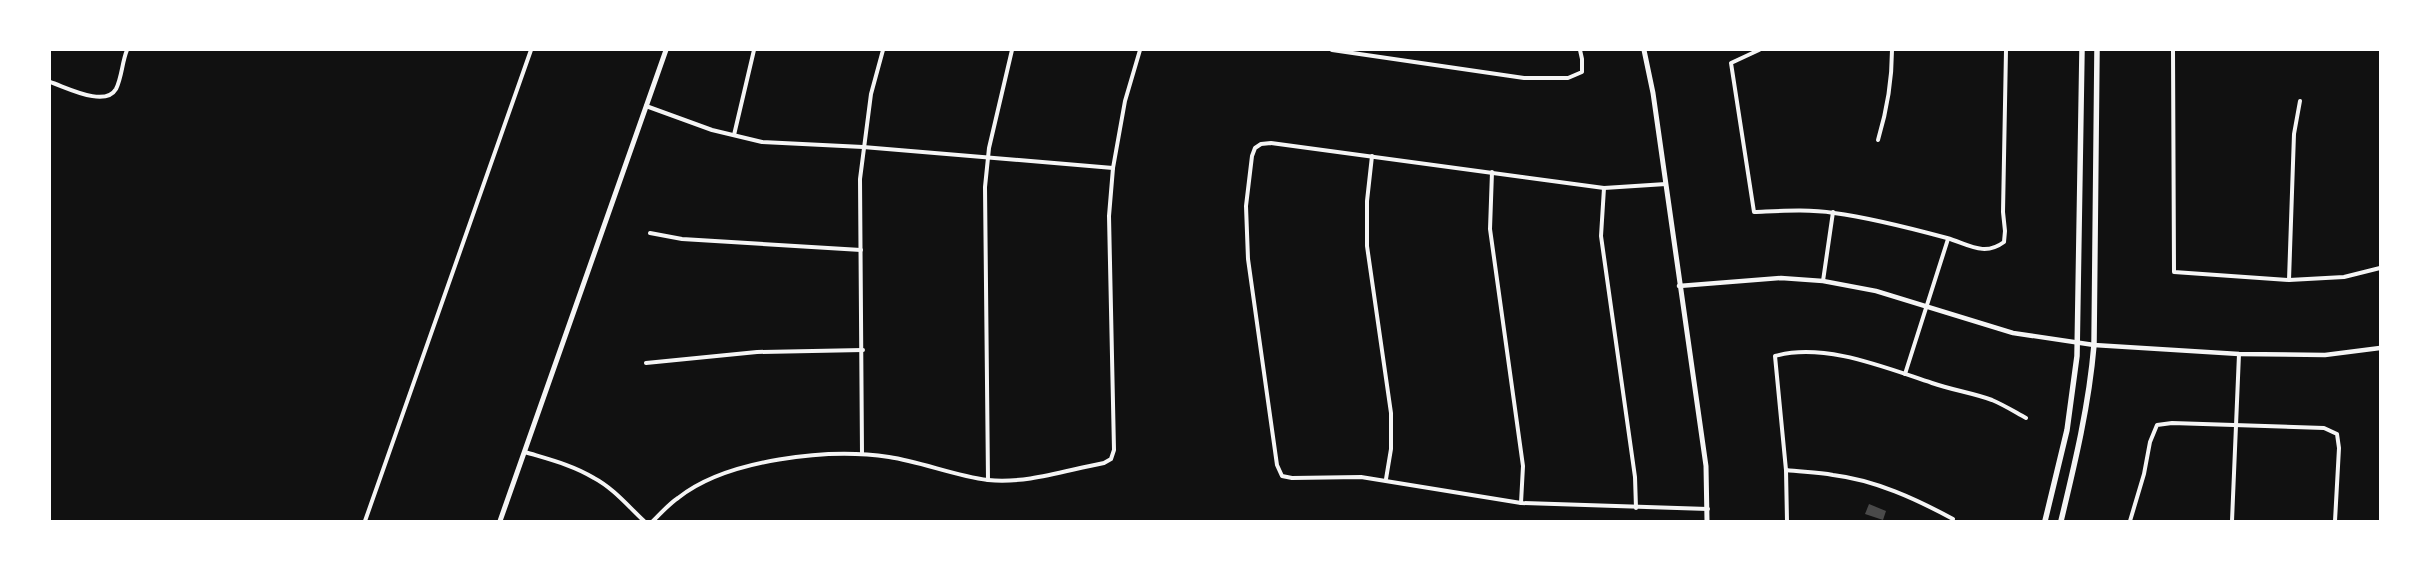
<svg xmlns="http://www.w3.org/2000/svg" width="2430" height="571" font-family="Merriweather,serif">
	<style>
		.building { fill: #4a4a4a }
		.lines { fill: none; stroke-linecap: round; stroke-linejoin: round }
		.minor { stroke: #f5f5f5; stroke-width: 4 }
		.tertiary { stroke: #f5f5f5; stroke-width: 4.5 }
		.secondary { stroke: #f5f5f5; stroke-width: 5 }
		.primary { stroke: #f5f5f5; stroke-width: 5.5 }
	</style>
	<rect width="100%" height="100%" fill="#111"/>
	<path class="building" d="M 1869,504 L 1886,511 L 1883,520 L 1865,514 Z"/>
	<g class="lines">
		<g class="minor">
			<path d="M 1332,50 L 1524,78 L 1568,78 L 1582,72 L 1582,59 L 1580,50"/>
			<path d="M 1759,50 L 1731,63 L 1754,212 C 1781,211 1808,209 1834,213 C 1872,218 1910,228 1947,238 C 1968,244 1984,257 2004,242 L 2005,231 L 2003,212 L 2006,50"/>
			<path d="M 2173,50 L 2174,272 L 2289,280 L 2344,277 L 2380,268"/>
			<path d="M 50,82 C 66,87 105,108 116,89 C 122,77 122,62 127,50"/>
			<path d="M 646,106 L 712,130 L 762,142 L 863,147 L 1113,168"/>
			<path d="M 734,135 L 754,50"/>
			<path d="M 1878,140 C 1887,110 1892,82 1892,50"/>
			<path d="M 1372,156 L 1367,201 L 1367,246 L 1391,413 L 1391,449 L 1386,479"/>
			<path d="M 1492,172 L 1490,229 L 1523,466 L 1521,503"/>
			<path d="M 1666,184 L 1604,188 L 1271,143 L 1261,144 L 1255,148 L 1252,156 L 1246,206 L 1248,259 L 1277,465 L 1282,476 L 1292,478 L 1361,477 L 1521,503 L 1708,509"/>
			<path d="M 1604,188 L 1601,236 L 1635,477 L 1636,508"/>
			<path d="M 650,233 L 682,239 L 861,250"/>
			<path d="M 2289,280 L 2294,134 L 2300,101"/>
			<path d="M 1823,281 L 1833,212"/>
			<path d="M 646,363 L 757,352 L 863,350"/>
			<path d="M 1905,374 L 1948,239"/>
			<path d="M 525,452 C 548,459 573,465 594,478 C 613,488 628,506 644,521"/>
			<path d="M 862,454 L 860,179 L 871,94 L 883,50"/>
			<path d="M 1786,470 C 1801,472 1817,472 1833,475 C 1875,480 1916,499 1953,519"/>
			<path d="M 988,480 L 985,187 L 989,148 L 1012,50"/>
			<path d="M 365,521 L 531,50"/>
			<path d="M 653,521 C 661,513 669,504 678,498 C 727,459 828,448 889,457 C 922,462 955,476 988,480 C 1027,484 1066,470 1104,463 L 1111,459 L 1114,450 L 1109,216 L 1113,168 L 1125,101 L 1140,50"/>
			<path d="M 1787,521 L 1786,470 L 1775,356 C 1824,342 1886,368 1932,383 C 1952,390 1973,393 1992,400 C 2004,405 2015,412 2026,418"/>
			<path d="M 2130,521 L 2144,474 L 2150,442 L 2157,425 L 2172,423 L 2324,428 L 2337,434 L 2339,448 L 2335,521"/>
			<path d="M 2232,521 L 2239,354"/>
		</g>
		<path class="tertiary" d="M 1679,286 L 1781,278 L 1823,281 L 1876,291 L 2013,333 L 2094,345 L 2239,354 L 2325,355 L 2380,348"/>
		<g class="secondary">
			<path d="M 1644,50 L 1653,93 L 1706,466 L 1707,521"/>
			<path d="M 500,521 L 666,50"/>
		</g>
		<g class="primary">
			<path d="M 2045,521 L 2067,430 L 2077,356 L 2082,50"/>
			<path d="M 2061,521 C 2075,463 2089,405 2094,345 L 2097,50"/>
		</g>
	</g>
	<rect width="2430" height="571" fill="none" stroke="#ffffff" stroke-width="102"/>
</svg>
